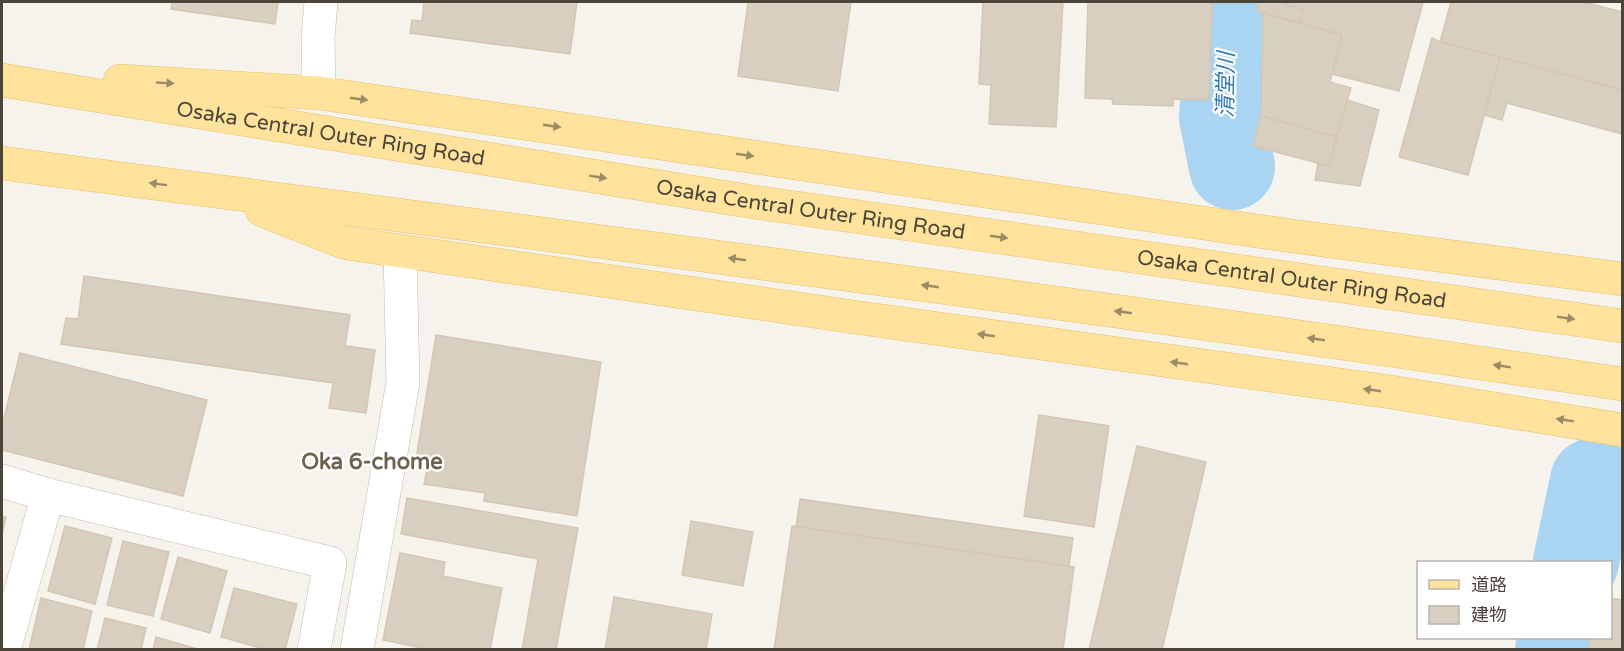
<svg xmlns="http://www.w3.org/2000/svg" width="1624" height="651" font-family="'Varela Round','Noto Sans JP',sans-serif">
	<style>
		.lines { fill: none; stroke-linecap: round; stroke-linejoin: round }
		.river { stroke: #a9d4f2; stroke-width: 86 }
		.building { fill: #d8cfc1; stroke: #d3c7b4; stroke-width: 1.5 }
		.minor-casing { stroke: #c2bbae; stroke-width: 34 }
		.major-casing { stroke: #e6c16a; stroke-width: 34 }
		.minor { stroke: #fff; stroke-width: 33 }
		.major { stroke: #ffe39c; stroke-width: 33 }
		.oneway { fill: #9c8c66 }
		.labels { text-anchor: middle; dominant-baseline: central; stroke-width: 4.5; stroke-linejoin: round; paint-order: stroke }
		.street-label { font-size: 21px; fill: #4b4439; stroke: #fff }
		.water-label { font-size: 22px; font-style: italic; fill: #2e7ab2; stroke: #fff }
		.neighbourhood-label { font-size: 22px; font-weight: bold; fill: #6e6250; stroke: #fff }
	</style>
	<rect width="100%" height="100%" fill="#f6f3ec"/>
	<g class="lines">
		<g class="river">
			<path d="M 1229,2 L 1222,117 L 1232,167"/>
			<path d="M 1576,562 L 1593,481"/>
			<path d="M 1558,650 L 1560,638"/>
		</g>
	</g>
	<g class="building">
		<path d="M 172,2 L 278,2 L 275,24 L 171,9 Z"/>
		<path d="M 424,2 L 577,2 L 570,54 L 410,33 L 412,20 L 422,21 Z"/>
		<path d="M 748,2 L 851,2 L 838,91 L 738,76 Z"/>
		<path d="M 983,2 L 1063,2 L 1056,127 L 989,124 L 991,85 L 979,84 Z"/>
		<path d="M 1088,2 L 1212,2 L 1209,100 L 1173,99 L 1173,106 L 1113,104 L 1112,99 L 1085,98 Z"/>
		<path d="M 1258,2 L 1288,2 L 1287,5 L 1304,10 L 1300,23 L 1258,11 Z"/>
		<path d="M 1288,2 L 1423,2 L 1399,91 L 1332,74 L 1342,35 L 1300,23 L 1304,10 L 1287,5 Z"/>
		<path d="M 1451,2 L 1584,2 L 1622,12 L 1622,90 L 1440,42 Z"/>
		<path d="M 1263,13 L 1342,35 L 1330,82 L 1351,88 L 1336,137 L 1261,116 Z"/>
		<path d="M 1432,38 L 1440,42 L 1500,57 L 1468,175 L 1399,157 Z"/>
		<path d="M 1500,57 L 1622,90 L 1622,134 L 1507,103 L 1502,120 L 1484,115 Z"/>
		<path d="M 1347,100 L 1379,110 L 1360,186 L 1315,180 L 1318,163 L 1329,166 Z"/>
		<path d="M 1261,116 L 1336,137 L 1329,166 L 1253,146 Z"/>
		<path d="M 84,276 L 350,315 L 345,346 L 375,350 L 366,413 L 329,408 L 333,383 L 61,344 L 66,318 L 78,319 Z"/>
		<path d="M 436,335 L 601,362 L 577,516 L 484,501 L 485,493 L 424,484 L 427,469 L 415,466 Z"/>
		<path d="M 20,353 L 207,400 L 183,496 L 2,450 L 2,426 Z"/>
		<path d="M 1039,415 L 1109,426 L 1094,527 L 1024,516 Z"/>
		<path d="M 1137,446 L 1206,462 L 1162,650 L 1089,650 Z"/>
		<path d="M 407,498 L 578,528 L 556,650 L 522,650 L 538,559 L 401,534 Z"/>
		<path d="M 800,499 L 1073,538 L 1069,566 L 796,527 Z"/>
		<path d="M 2,516 L 6,517 L 2,534 Z"/>
		<path d="M 691,521 L 753,532 L 743,586 L 682,575 Z"/>
		<path d="M 65,526 L 112,538 L 95,604 L 48,591 Z"/>
		<path d="M 792,526 L 1074,567 L 1063,650 L 774,650 Z"/>
		<path d="M 123,541 L 169,552 L 153,616 L 107,605 Z"/>
		<path d="M 400,553 L 445,562 L 443,576 L 502,588 L 490,650 L 431,650 L 383,640 Z"/>
		<path d="M 178,557 L 227,571 L 210,633 L 161,619 Z"/>
		<path d="M 234,588 L 297,604 L 285,650 L 268,650 L 221,637 Z"/>
		<path d="M 614,597 L 712,614 L 706,650 L 605,650 Z"/>
		<path d="M 41,598 L 92,611 L 83,650 L 29,650 Z"/>
		<path d="M 1610,598 L 1622,600 L 1622,650 L 1588,650 L 1591,638 L 1610,638 Z"/>
		<path d="M 105,618 L 146,628 L 141,650 L 97,650 Z"/>
		<path d="M 156,637 L 201,650 L 153,650 Z"/>
	</g>
	<g class="lines">
		<defs>
			<g id="minor">
				<path d="M 319,93 L 318,37 L 321,2"/>
				<path d="M 2,481 L 48,495 L 330,563 L 314,650"/>
				<path d="M 4,650 L 48,495"/>
				<path d="M 357,650 L 403,382 L 400,251"/>
			</g>
			<g id="major">
				<path id="s1" d="M 2,80 L 747,201 L 1622,326"/>
				<path d="M 120,81 L 319,93 L 1292,236 L 1622,279"/>
				<path d="M 2,163 C 542,234 1083,303 1622,384"/>
				<path d="M 262,210 L 346,243 L 861,318 L 1391,392 L 1622,430"/>
			</g>
		</defs>
		<use href="#minor" class="minor-casing"/>
		<use href="#major" class="major-casing"/>
		<use href="#minor" class="minor"/>
		<use href="#major" class="major"/>
	</g>
	<defs><path id="oneway-solid" d="M-6-.8H1V-3.2L6.5 0L1 3.2V.8H-6Z" transform="scale(1.5)"/></defs>
	<g class="oneway">
		<use href="#oneway-solid" transform="translate(165 83) rotate(3)"/>
		<use href="#oneway-solid" transform="translate(359 99) rotate(8)"/>
		<use href="#oneway-solid" transform="translate(552 126) rotate(8)"/>
		<use href="#oneway-solid" transform="translate(745 155) rotate(8)"/>
		<use href="#oneway-solid" transform="translate(598 177) rotate(9)"/>
		<use href="#oneway-solid" transform="translate(158 184) rotate(-173)"/>
		<use href="#oneway-solid" transform="translate(999 237) rotate(8)"/>
		<use href="#oneway-solid" transform="translate(737 259) rotate(-172)"/>
		<use href="#oneway-solid" transform="translate(930 286) rotate(-172)"/>
		<use href="#oneway-solid" transform="translate(1123 312) rotate(-172)"/>
		<use href="#oneway-solid" transform="translate(1566 318) rotate(8)"/>
		<use href="#oneway-solid" transform="translate(986 335) rotate(-172)"/>
		<use href="#oneway-solid" transform="translate(1316 339) rotate(-172)"/>
		<use href="#oneway-solid" transform="translate(1179 363) rotate(-172)"/>
		<use href="#oneway-solid" transform="translate(1502 366) rotate(-171)"/>
		<use href="#oneway-solid" transform="translate(1372 390) rotate(-172)"/>
		<use href="#oneway-solid" transform="translate(1565 420) rotate(-171)"/>
	</g>
	<g class="labels">
		<g class="street-label">
			<text stroke="none"><textPath href="#s1" startOffset="333">Osaka Central Outer Ring Road</textPath></text>
			<text stroke="none"><textPath href="#s1" startOffset="819">Osaka Central Outer Ring Road</textPath></text>
			<text stroke="none"><textPath href="#s1" startOffset="1305">Osaka Central Outer Ring Road</textPath></text>
		</g>
		<g class="water-label">
			<text transform="translate(1226 85) rotate(-89)">清堂川</text>
		</g>
		<g class="neighbourhood-label">
			<text x="372" y="462">Oka 6-chome</text>
		</g>
	</g>
	<rect width="1624" height="651" fill="none" stroke="#4b4439" stroke-width="6"/>
	<rect x="1417" y="561" width="195" height="78" fill="#ffffff" stroke="#b7b4b0" stroke-width="1.5"/>
	<rect x="1429" y="580" width="30" height="9" fill="#ffe39c" stroke="#b7b4b0" stroke-width="1.5"/>
	<text x="1471" y="591" font-size="18" fill="#4b4439">道路</text>
	<rect x="1429" y="606" width="30" height="18" fill="#d8cfc1" stroke="#b7b4b0" stroke-width="1.5"/>
	<text x="1471" y="621" font-size="18" fill="#4b4439">建物</text>
</svg>
